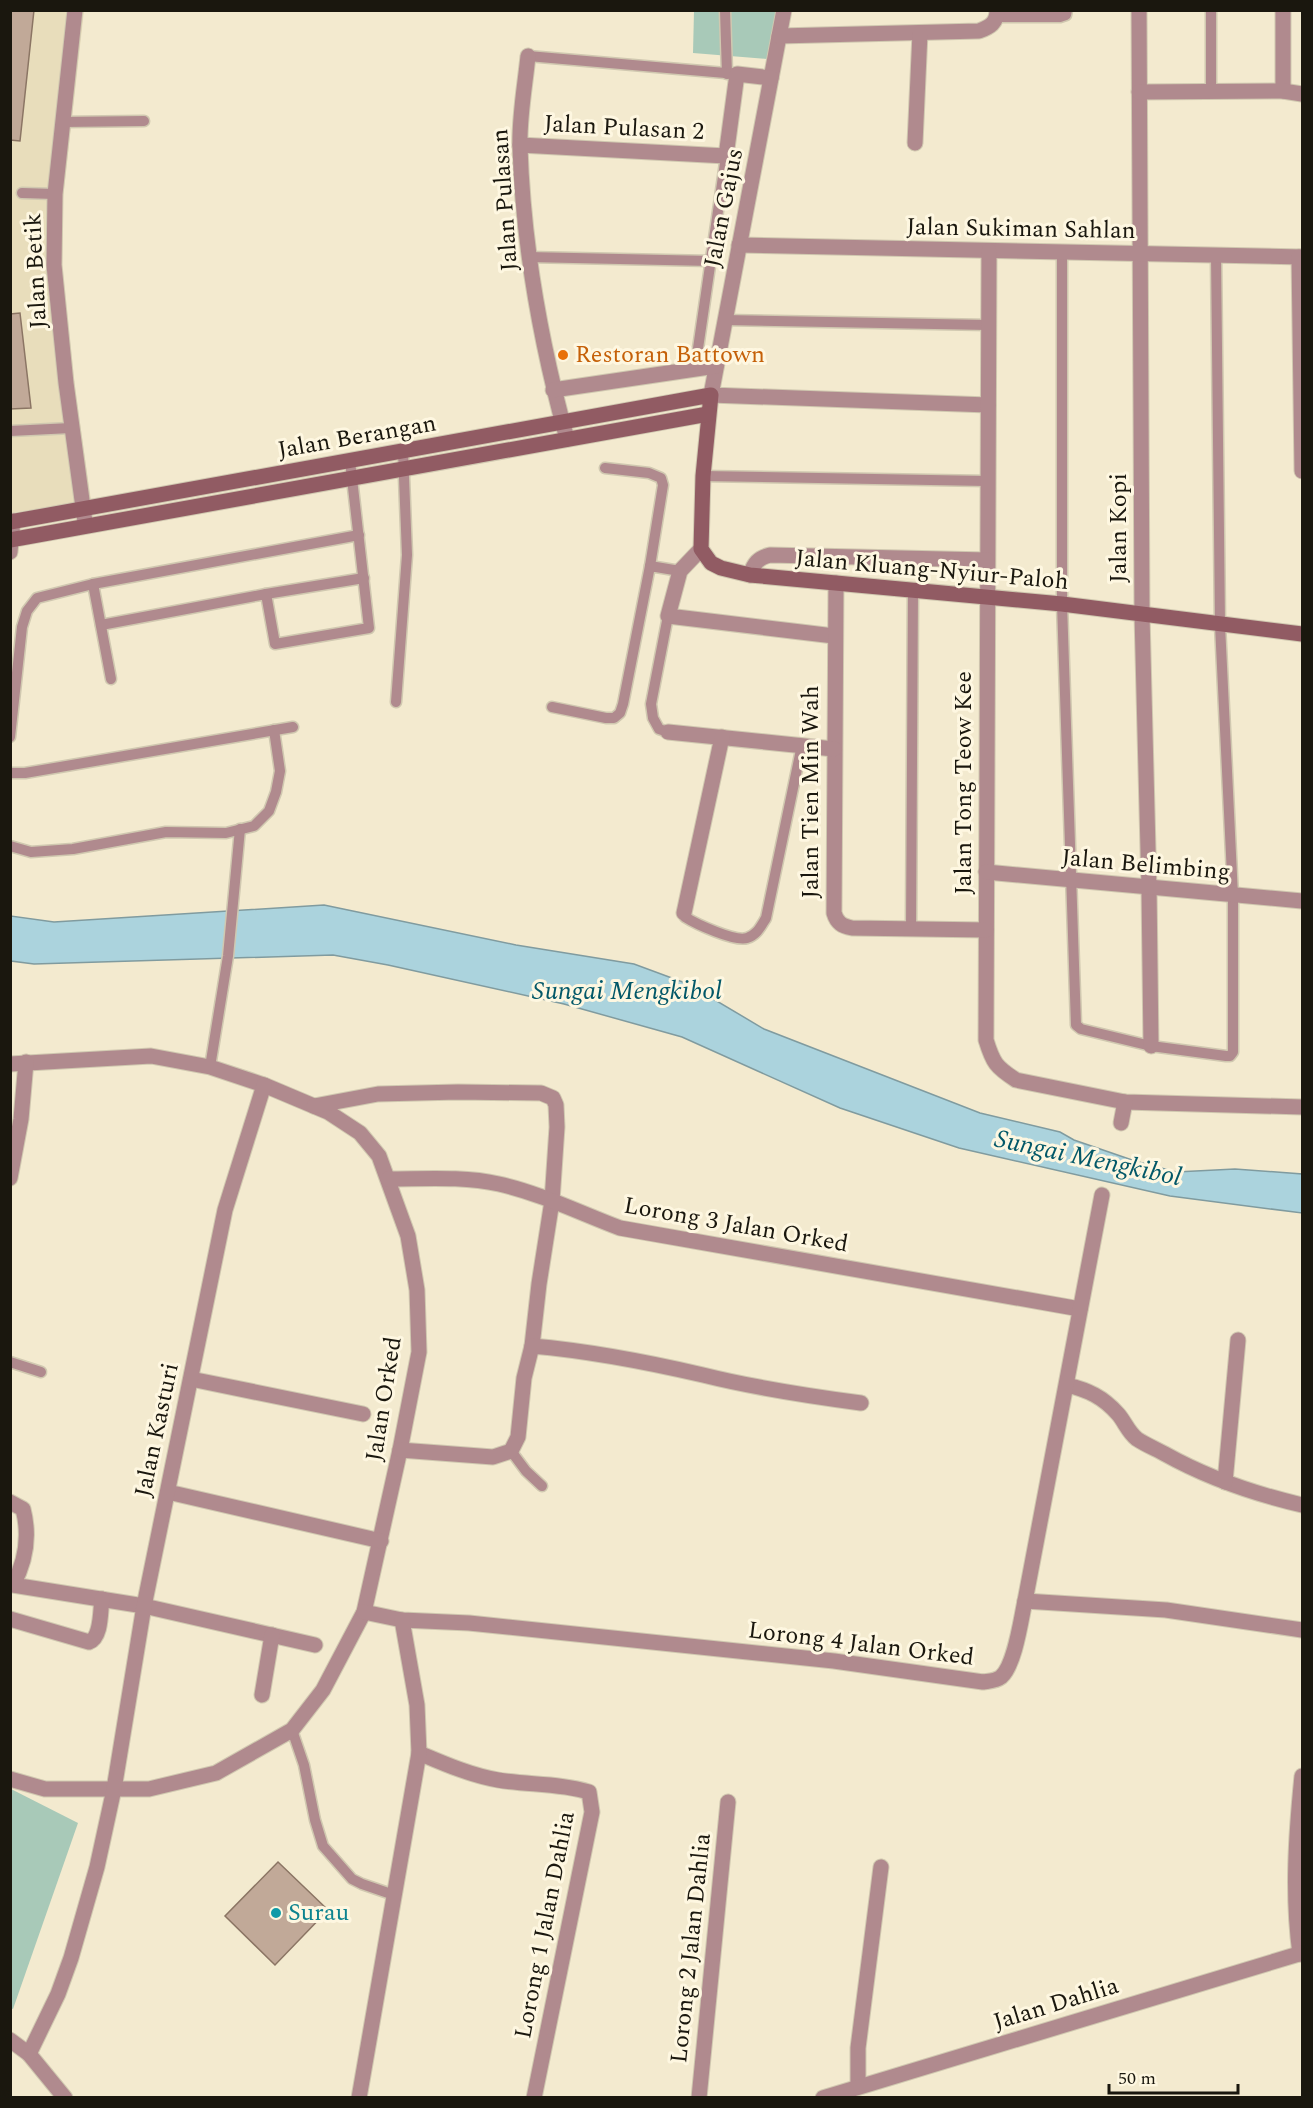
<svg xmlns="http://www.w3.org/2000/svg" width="1313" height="2108" font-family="Spectral,serif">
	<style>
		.built { fill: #e8ddbb }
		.green { fill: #a8c9b8 }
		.water { fill: #abd3dd; stroke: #809b9f; stroke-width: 1.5 }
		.building { fill: #c1a998; stroke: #8b7564; stroke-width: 1.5 }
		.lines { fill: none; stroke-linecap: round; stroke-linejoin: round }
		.lane-casing { stroke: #d0c8b0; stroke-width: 13 }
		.street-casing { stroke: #d0c8b0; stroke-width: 17 }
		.secondary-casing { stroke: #d0c8b0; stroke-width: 17 }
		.lane { stroke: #b08a8e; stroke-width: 10 }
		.street { stroke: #b08a8e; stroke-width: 15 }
		.secondary { stroke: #915b63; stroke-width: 15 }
		.food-dot { fill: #e8710a; stroke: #fef7e1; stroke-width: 2 }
		.culture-dot { fill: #0f9aa8; stroke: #fef7e1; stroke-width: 2 }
		.labels { text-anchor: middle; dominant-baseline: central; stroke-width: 6; stroke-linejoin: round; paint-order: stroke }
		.street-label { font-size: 24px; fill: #1a170e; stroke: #fef7e1 }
		.food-label { font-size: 24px; fill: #c56008; stroke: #fef7e1; text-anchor: start }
		.culture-label { font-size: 24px; fill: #0d838f; stroke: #fef7e1; text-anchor: start }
		.water-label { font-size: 26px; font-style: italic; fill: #035868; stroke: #fef7e1 }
	</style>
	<rect width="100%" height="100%" fill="#f3eacf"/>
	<path class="built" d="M 11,11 L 84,11 L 63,198 L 62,265 L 75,389 L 91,500 L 11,513 Z"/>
	<g class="green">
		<path d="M 694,11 L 777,11 L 767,59 L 693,53 Z"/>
		<path d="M 11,1789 L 78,1823 L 13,2009 L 10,2008 Z"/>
	</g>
	<path class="water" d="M 324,905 L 516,945 L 634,964 L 688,984 L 764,1029 L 980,1113 L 1060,1132 L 1074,1140 L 1135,1161 L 1176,1172 L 1235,1169 L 1302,1174 L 1302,1213 L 1170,1196 L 959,1148 L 840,1108 L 682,1037 L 564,1004 L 388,965 L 333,955 L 34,964 L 11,961 L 11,916 L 54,922 Z"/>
	<g class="building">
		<path d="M 10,10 L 34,10 L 20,141 L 10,140 Z"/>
		<path d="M 20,313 L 31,408 L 10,409 L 10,314 Z"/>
		<path d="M 278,1862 L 328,1910 L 275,1965 L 225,1916 Z"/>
	</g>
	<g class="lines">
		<defs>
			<g id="lane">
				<path d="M 725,10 L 727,74"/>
				<path d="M 997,17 L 1060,17 L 1066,15 L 1067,10"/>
				<path d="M 528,56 L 737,74"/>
				<path d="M 1211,91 L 1211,10"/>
				<path d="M 63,122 L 144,121"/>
				<path d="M 22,193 L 55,194"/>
				<path d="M 1062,252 L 1062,604 L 1076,1025 L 1081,1029 L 1151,1046 L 1226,1056 L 1230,1056 L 1233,1052 L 1233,896 L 1220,625 L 1216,255"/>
				<path d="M 528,257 L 711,261"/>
				<path d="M 725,320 L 988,325"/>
				<path d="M 695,369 L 726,156"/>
				<path d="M 10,431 L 71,428"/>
				<path d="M 605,468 L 649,473 L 661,478 L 663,485 L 650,566"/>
				<path d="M 703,476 L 987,481"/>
				<path d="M 93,584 L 111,679"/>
				<path d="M 266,594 L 364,578"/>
				<path d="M 668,616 L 651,704 L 653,718 L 659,729 L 668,732"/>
				<path d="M 101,625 L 266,594 L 275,644 L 369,628 L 350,461"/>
				<path d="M 396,702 L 407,555 L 403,451"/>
				<path d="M 552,707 L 606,718 L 614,718 L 620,713 L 623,704 L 650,566 L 680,571"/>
				<path d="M 10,737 L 22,627 L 27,611 L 37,598 L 93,584 L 359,535"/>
				<path d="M 10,773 L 25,773 L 293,727"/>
				<path d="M 10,846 L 31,852 L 73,849 L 166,832 L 226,833 L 254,826 L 269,811 L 276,792 L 280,771 L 274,730"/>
				<path d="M 684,913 L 685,917 C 696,924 735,942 747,938 C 757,935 761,926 766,918 L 802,745"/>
				<path d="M 911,930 L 913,590"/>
				<path d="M 210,1067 L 228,956 L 240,829"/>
				<path d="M 10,1362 L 41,1372"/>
				<path d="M 511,1451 L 526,1471 L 542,1486"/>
				<path d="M 292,1730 L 304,1765 L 315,1820 L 323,1846 L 352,1879 L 362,1884 L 394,1895"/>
			</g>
			<g id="street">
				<path d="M 75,10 L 55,194 L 54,265 L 66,383 L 85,522"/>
				<path d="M 784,10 L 711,395 L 988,405"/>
				<path d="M 1139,10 L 1142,615 L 1149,888 L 1151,1046"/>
				<path d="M 779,36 L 979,31 C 990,27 997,23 997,10"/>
				<path d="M 528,56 C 525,86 519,117 520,147 C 523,246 541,344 567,439"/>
				<path d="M 1283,91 L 1283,10"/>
				<path d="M 1139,92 L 1283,91 L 1302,94"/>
				<path d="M 915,143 L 920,33"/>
				<path d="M 520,145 L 726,156 L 737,74 L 771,78"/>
				<path d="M 739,245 L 1302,257"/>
				<path d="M 989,251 L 986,1040 C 993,1063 996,1067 1016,1080 L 1125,1102 L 1302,1107"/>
				<path d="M 1299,257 L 1302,471"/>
				<path d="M 553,390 L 716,366"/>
				<path d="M 701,549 L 680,571 L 668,616 L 834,636"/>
				<path d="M 10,552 L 13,521"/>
				<path d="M 750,575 C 754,563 758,558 770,555 L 987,560"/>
				<path d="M 836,583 L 834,913 C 837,923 842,926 852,928 L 986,930"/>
				<path d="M 668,732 L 834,749"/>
				<path d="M 986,872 L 1302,901"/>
				<path d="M 684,913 L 722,737"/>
				<path d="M 10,1064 L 151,1056 L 210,1067 L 264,1085 L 328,1112 L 360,1133 L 379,1156 L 408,1236 L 417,1290 L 419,1352 L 400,1450 L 364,1612 L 323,1690 L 292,1730 L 216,1773 L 149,1789 L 45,1789 L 10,1779"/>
				<path d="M 314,1106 L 378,1094 L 458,1092 L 541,1093 L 553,1098 L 556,1105 L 557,1127 L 552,1201 L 539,1284 L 532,1346"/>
				<path d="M 1121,1123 L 1125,1102"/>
				<path d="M 10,1178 L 21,1119 L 26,1062"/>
				<path d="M 388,1179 C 424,1179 463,1176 499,1184 C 540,1193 580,1213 620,1228 L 1080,1309"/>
				<path d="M 191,1379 L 363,1414"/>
				<path d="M 1067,1385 C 1088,1390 1103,1397 1118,1414 C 1125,1422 1128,1432 1137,1439 C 1146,1445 1156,1449 1165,1454 C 1208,1478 1255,1494 1302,1505"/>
				<path d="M 400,1450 L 493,1457 L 511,1451 L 518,1437 L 524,1378 L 532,1346 C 590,1351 647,1362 703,1375 C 755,1388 808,1396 861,1403"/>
				<path d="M 1225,1482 L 1238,1340"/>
				<path d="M 168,1492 L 381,1541"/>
				<path d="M 10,1502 L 23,1509 C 30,1536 26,1561 13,1585 L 144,1606 L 315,1645"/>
				<path d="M 1025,1601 L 1166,1610 L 1302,1630"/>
				<path d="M 364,1612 L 402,1620 L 469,1623 L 834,1661 L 983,1682 C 989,1681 996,1681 1001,1677 C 1015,1665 1021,1619 1025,1601 L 1102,1195"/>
				<path d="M 10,1619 L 89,1642 C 102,1637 100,1611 102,1599"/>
				<path d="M 262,1695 L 272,1635"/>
				<path d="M 419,1753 C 445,1764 470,1775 498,1780 C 528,1785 560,1783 589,1792 L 592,1812 L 534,2098"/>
				<path d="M 1300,1954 C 1292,1895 1296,1835 1302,1776"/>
				<path d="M 10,2040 L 29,2054 L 65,2098"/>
				<path d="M 29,2054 L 58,1994 L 71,1958 L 97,1867 L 114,1789 L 144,1606 L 225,1210 L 264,1085"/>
				<path d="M 858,2087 L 858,2048 L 881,1867"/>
				<path d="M 359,2098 L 419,1753 L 417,1705 L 402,1620"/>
				<path d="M 699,2098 L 728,1802"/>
				<path d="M 823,2098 L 1302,1953"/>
			</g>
			<g id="secondary">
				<path d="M 10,522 L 711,395 L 703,476 L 701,549 L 711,563 L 721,568 L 750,575 L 1062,604 L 1302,634"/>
				<path d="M 10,540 L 708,414"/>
			</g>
		</defs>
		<use href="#lane" class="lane-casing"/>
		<use href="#street" class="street-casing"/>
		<use href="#secondary" class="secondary-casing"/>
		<use href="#lane" class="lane"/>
		<use href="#street" class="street"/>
		<use href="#secondary" class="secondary"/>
	</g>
	<circle class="food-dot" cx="563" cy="355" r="6"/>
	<circle class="culture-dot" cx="276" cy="1913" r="6"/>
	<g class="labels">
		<g class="street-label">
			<text transform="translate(624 128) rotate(3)">Jalan Pulasan 2</text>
			<text transform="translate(505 200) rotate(-94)">Jalan Pulasan</text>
			<text transform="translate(724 208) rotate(-79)">Jalan Gajus</text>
			<text transform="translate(1021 229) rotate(1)">Jalan Sukiman Sahlan</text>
			<text transform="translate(36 271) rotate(-93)">Jalan Betik</text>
			<text transform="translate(357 437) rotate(-10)">Jalan Berangan</text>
			<text transform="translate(1119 528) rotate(-90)">Jalan Kopi</text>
			<text transform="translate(932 570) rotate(5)">Jalan Kluang-Nyiur-Paloh</text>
			<text transform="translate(964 783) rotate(-90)">Jalan Tong Teow Kee</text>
			<text transform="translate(811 792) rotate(-90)">Jalan Tien Min Wah</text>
			<text transform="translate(1146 865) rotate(5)">Jalan Belimbing</text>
			<text transform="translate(736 1225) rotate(10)">Lorong 3 Jalan Orked</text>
			<text transform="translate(384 1399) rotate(-81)">Jalan Orked</text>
			<text transform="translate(157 1430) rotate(-78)">Jalan Kasturi</text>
			<text transform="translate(861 1644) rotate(7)">Lorong 4 Jalan Orked</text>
			<text transform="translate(545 1925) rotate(-79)">Lorong 1 Jalan Dahlia</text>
			<text transform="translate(691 1948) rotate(-84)">Lorong 2 Jalan Dahlia</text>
			<text transform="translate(1056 2004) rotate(-17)">Jalan Dahlia</text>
		</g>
		<g class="food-label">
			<text x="575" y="355">Restoran Battown</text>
		</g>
		<g class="culture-label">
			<text x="288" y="1913">Surau</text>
		</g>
		<g class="water-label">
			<text x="627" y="991">Sungai Mengkibol</text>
			<text transform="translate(1088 1158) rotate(12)">Sungai Mengkibol</text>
		</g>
	</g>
	<rect width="1313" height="2108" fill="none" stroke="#1a170e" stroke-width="24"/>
	<path d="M1109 2084v9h129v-9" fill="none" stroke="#1a170e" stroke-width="3"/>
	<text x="1118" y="2084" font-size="18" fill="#1a170e" stroke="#fef7e1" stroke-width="4.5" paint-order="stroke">50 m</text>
</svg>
